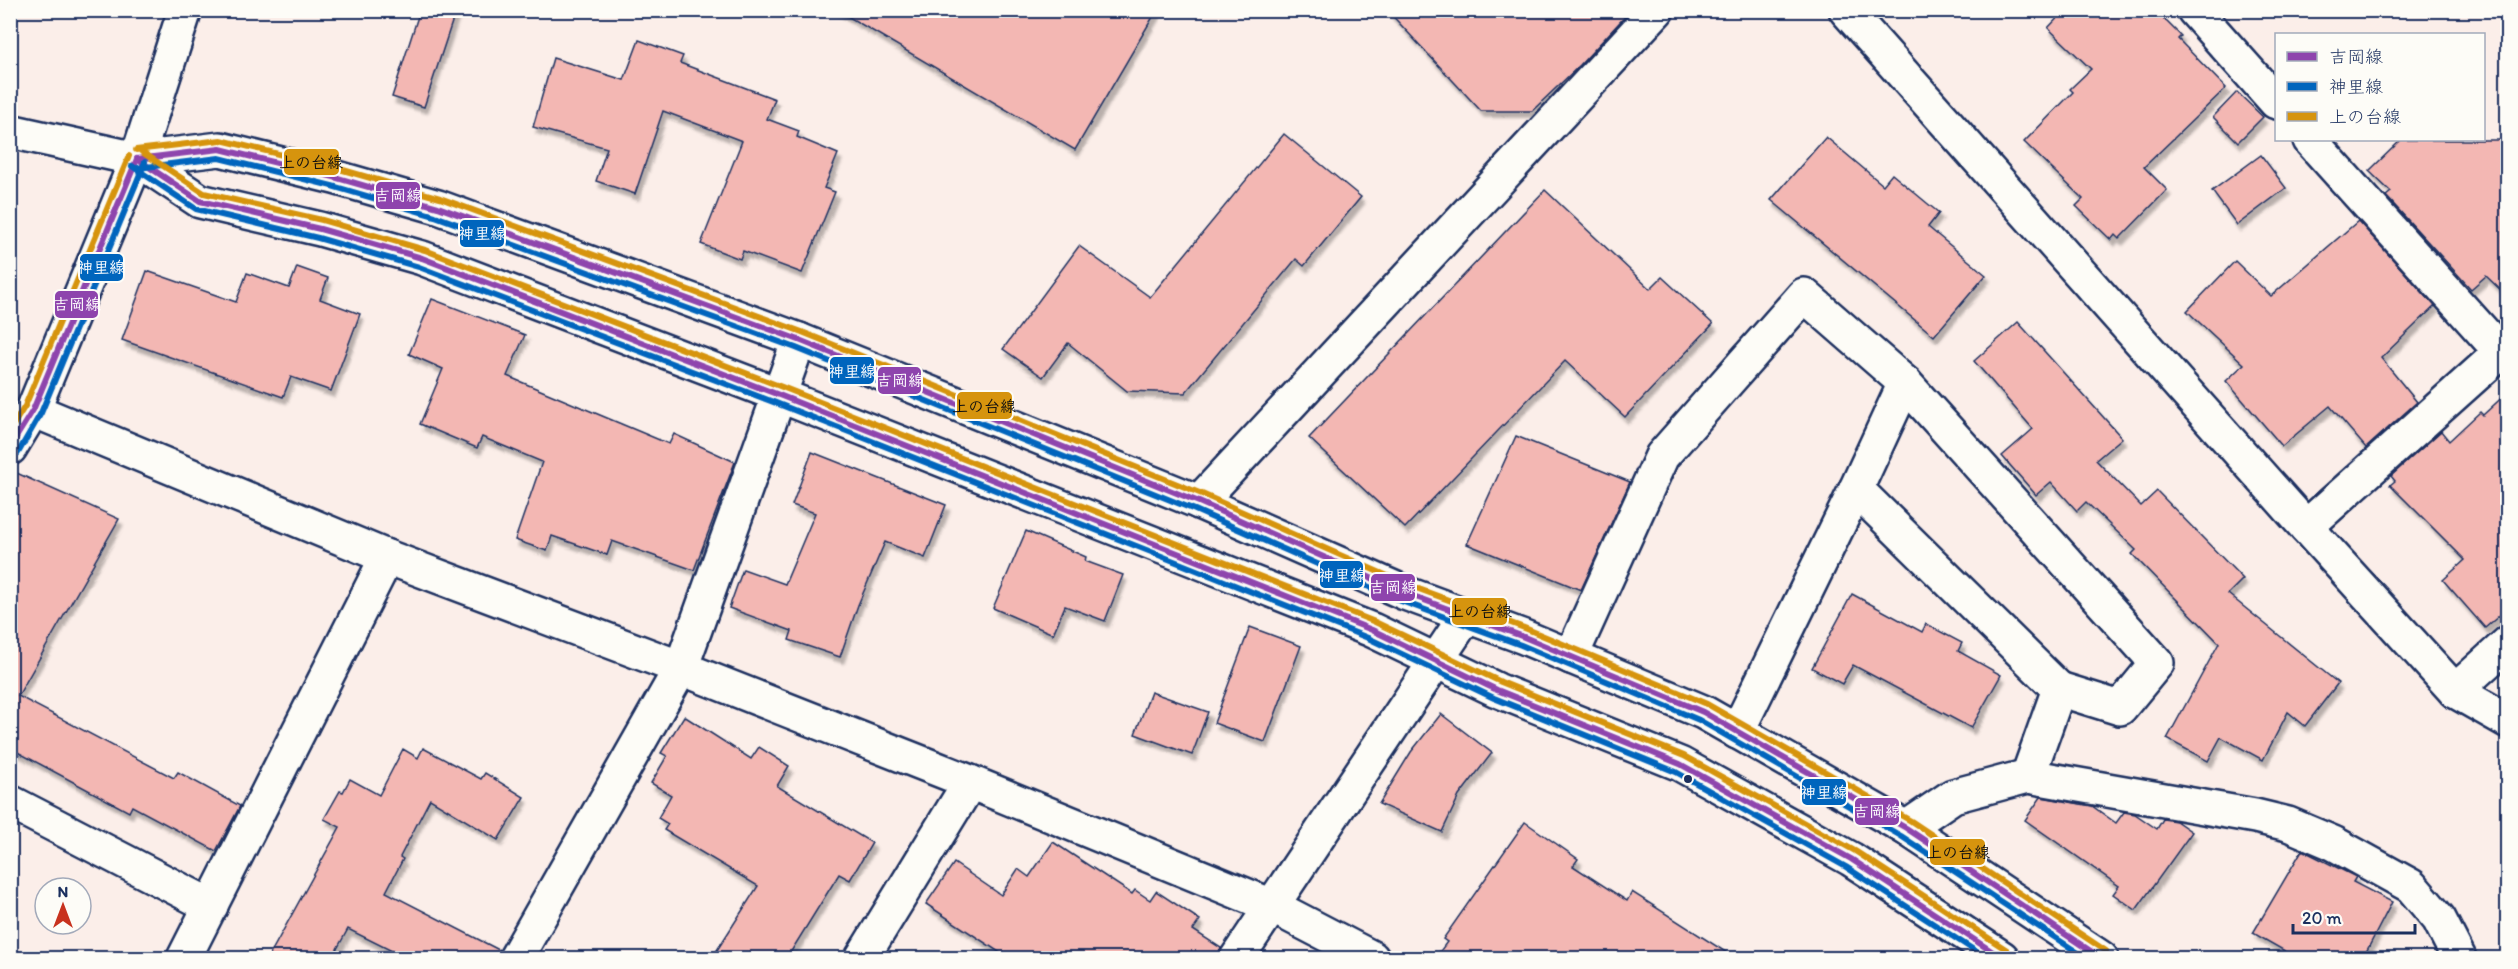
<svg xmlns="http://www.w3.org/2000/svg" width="2518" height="969" font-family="Itim,'Klee One',sans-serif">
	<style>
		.building { fill: #f3b7b3; stroke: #1b2f5e; stroke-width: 1.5; filter: url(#shadow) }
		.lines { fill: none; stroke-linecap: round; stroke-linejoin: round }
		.minor-casing { stroke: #1b2f5e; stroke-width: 38 }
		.highway-casing { stroke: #1b2f5e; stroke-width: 38 }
		.minor { stroke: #fdfcf7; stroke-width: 33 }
		.highway { stroke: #fdfcf7; stroke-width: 33 }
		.bus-1-casing { stroke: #fdfcf7; stroke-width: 10 }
		.bus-2-casing { stroke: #fdfcf7; stroke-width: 10 }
		.bus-3-casing { stroke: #fdfcf7; stroke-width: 10 }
		.bus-1 { stroke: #8e44ad; stroke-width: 6 }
		.bus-2 { stroke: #0065bd; stroke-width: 6 }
		.bus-3 { stroke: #d6940e; stroke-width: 6 }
		.bus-dot { fill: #1b2f5e; stroke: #fdfcf7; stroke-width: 2 }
		.line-badge { stroke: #fdfcf7; stroke-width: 2 }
		.badge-label { font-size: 16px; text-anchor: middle; font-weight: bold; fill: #fff }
		.pale-badge-label { font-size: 16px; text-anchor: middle; font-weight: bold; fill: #111 }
	</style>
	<defs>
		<filter id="shadow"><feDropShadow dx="3.5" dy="6" stdDeviation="1.5" flood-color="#0004"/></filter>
	</defs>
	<rect width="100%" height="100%" fill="#fbeee9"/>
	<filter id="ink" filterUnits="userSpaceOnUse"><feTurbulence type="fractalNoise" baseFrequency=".0167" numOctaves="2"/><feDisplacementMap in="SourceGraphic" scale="12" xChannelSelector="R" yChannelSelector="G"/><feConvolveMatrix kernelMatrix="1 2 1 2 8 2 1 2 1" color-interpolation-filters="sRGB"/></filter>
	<g filter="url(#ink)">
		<g class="building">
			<path d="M 420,10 L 456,10 L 424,107 L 392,97 Z"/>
			<path d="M 837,10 L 1157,10 L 1075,150 Z"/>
			<path d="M 1387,10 L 1631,10 L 1580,65 L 1532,111 L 1481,111 Z"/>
			<path d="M 2065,10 L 2155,10 L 2181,36 L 2178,39 L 2226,88 L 2144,167 L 2167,190 L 2119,239 L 2115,235 L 2111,240 L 2076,206 L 2083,199 L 2024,142 L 2073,92 L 2070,89 L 2091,69 L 2048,28 Z"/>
			<path d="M 639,40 L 683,56 L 680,63 L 775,99 L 767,119 L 799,131 L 797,137 L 838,154 L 824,188 L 835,192 L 802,273 L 743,251 L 740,259 L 701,244 L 742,141 L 663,111 L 635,194 L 596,181 L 607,148 L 533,127 L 553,58 L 624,80 Z"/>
			<path d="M 2237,92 L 2263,117 L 2238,142 L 2213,117 Z"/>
			<path d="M 1284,134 L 1361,197 L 1304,266 L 1296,259 L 1185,393 L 1127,391 L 1068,343 L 1043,377 L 1003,349 L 1079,246 L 1150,297 Z"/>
			<path d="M 1826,137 L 1883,185 L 1892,174 L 1939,213 L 1928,227 L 1986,275 L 1934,336 L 1771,200 Z"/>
			<path d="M 2401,140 L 2508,140 L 2508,297 L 2486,276 L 2471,289 L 2386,196 L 2391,192 L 2369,171 Z"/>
			<path d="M 2261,155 L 2286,188 L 2237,225 L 2212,191 Z"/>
			<path d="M 1545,190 L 1650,289 L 1662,277 L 1713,324 L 1625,417 L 1565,361 L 1405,528 L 1309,438 Z"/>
			<path d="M 2358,221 L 2435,306 L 2381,358 L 2417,402 L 2366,448 L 2330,406 L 2282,446 L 2226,381 L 2244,364 L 2187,311 L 2235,261 L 2271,296 Z"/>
			<path d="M 297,267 L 328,278 L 320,299 L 360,314 L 331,391 L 291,377 L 283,397 L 122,340 L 147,271 L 236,302 L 247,273 L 289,288 Z"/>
			<path d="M 432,299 L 525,335 L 507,376 L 669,444 L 674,434 L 735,462 L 694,570 L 612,541 L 607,555 L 552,536 L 547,551 L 515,540 L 542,462 L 482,437 L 477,448 L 420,424 L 443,369 L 409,354 Z"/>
			<path d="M 2018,322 L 2122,438 L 2096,460 L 2141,506 L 2157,491 L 2243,579 L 2228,594 L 2338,683 L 2305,726 L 2288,712 L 2263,760 L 2221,737 L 2208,761 L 2167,739 L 2219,643 L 2132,554 L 2136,550 L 2086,502 L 2077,511 L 2051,482 L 2036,495 L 2002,456 L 2033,429 L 1974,361 Z"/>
			<path d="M 2508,392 L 2508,608 L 2485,628 L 2443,580 L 2465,560 L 2390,485 L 2395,481 L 2391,476 L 2441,431 L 2449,441 L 2480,412 L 2483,415 Z"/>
			<path d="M 1516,436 L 1630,482 L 1581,590 L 1467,544 Z"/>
			<path d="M 812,452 L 946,505 L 925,558 L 885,542 L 858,605 L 840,657 L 789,640 L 792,631 L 729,608 L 743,569 L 785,584 L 815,513 L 792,505 Z"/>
			<path d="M 10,470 L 119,519 L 18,696 L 174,778 L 178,772 L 240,806 L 216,851 L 132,806 L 129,812 L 10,748 Z"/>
			<path d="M 1026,531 L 1086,557 L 1085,561 L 1123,575 L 1105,621 L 1065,606 L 1053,634 L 993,608 Z"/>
			<path d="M 1852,594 L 1922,632 L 1926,624 L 1962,643 L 1958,651 L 2001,675 L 1971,728 L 1853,665 L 1842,684 L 1812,668 Z"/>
			<path d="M 1250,627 L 1301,646 L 1265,742 L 1214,723 Z"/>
			<path d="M 1151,692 L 1208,712 L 1192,755 L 1135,734 Z"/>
			<path d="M 1441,714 L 1492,753 L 1459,796 L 1442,832 L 1379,804 L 1411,752 Z"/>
			<path d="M 684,716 L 751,759 L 759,747 L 789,766 L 777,786 L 872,843 L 850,880 L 839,874 L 787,958 L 712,958 L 758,886 L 664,830 L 668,824 L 658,818 L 671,795 L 651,783 L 667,756 L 661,753 Z"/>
			<path d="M 423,748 L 481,779 L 485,773 L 524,797 L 498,840 L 430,799 L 400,857 L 403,859 L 386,892 L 499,950 L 497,958 L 406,958 L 348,929 L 332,958 L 268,958 L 340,827 L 324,819 L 340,791 L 343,792 L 350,779 L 379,795 L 403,749 L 418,758 Z"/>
			<path d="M 2041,797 L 2092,806 L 2116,823 L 2124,812 L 2135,814 L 2157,829 L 2163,819 L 2176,821 L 2192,832 L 2136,910 L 2113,894 L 2119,886 L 2025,820 Z"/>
			<path d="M 1525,822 L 1578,859 L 1573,866 L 1627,901 L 1632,892 L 1735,958 L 1435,958 L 1447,942 L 1443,939 Z"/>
			<path d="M 1053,842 L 1132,894 L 1135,890 L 1150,900 L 1156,891 L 1200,920 L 1193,930 L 1221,948 L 1219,958 L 1008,958 L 926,904 L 954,863 L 1001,895 L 1018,869 L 1029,877 Z"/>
			<path d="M 2302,850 L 2356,877 L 2353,882 L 2392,902 L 2363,958 L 2297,958 L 2253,933 Z"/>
		</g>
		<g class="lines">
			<defs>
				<g id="minor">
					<path d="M 1846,10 L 2306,527 L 2455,691 L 2508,721"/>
					<path d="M 2194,10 L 2276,102"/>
					<path d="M 2310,140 L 2501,352"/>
					<path d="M 137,159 L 185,10"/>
					<path d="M 33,410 L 387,557 L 184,958"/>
					<path d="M 1856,489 L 2059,689"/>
					<path d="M 1199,502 L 1657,10"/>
					<path d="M 2306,527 L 2508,346"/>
					<path d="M 387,557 L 681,668 L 970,782 L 1272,906 L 1372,958"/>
					<path d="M 1571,657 L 1662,456 L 1804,295 L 1905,383 L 2157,663 L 2120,708 L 2059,689 L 2028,776"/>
					<path d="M 2455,691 L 2508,643"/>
					<path d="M 1737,732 L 1856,489 L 1905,383"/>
					<path d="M 10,802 L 211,906"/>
					<path d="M 1906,828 L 1953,796 L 2028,776 L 2255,816 L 2288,824 L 2333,843 L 2411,886 L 2439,919 L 2459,958"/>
					<path d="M 516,958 L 681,668 L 799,340"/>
					<path d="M 862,958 L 970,782"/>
					<path d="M 1237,958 L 1466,616"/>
				</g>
				<g id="highway">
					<path d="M 10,131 L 137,159 L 220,149 L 334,177 L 438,207 L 799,340 L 1199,502 L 1405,593 L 1524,637 L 1703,712 L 1906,828 L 2101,958"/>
					<path d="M 137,159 L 200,201 L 320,229 L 422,258 L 779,395 L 1372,630 L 1497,690 L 1680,764 L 1851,859 L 2002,958"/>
					<path d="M 10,448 L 33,410 L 137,159"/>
				</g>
			</defs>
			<use href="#minor" class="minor-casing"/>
			<use href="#highway" class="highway-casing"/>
			<use href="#minor" class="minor"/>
			<use href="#highway" class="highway"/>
			<defs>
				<g id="bus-1">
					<path d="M 137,159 L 220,149 L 334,177 L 438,207 L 799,340 L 1199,502 L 1405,593 L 1524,637 L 1703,712 L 1906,828 L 2101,958"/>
					<path d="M 137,159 L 200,201 L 320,229 L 422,258 L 779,395 L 1372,630 L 1497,690 L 1680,764 L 1851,859 L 2002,958"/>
					<path d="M 10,447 L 33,410 L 137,159"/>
				</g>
				<g id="bus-2">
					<path d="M 132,166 L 196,209 L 318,238 L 419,267 L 776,403 L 1368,638 L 1494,698 L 1676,772 L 1846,867 L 1986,958"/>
					<path d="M 138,168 L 219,158 L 332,186 L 435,216 L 796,348 L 1195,510 L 1401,601 L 1521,645 L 1699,720 L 1901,836 L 2086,958"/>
					<path d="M 18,453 L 41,413 L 145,162"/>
				</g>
				<g id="bus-3">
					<path d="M 136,150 L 221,140 L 336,168 L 440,198 L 802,332 L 1202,494 L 1408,585 L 1527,629 L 1707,704 L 1911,821 L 2106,951"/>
					<path d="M 142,152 L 204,193 L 322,220 L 425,250 L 782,387 L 1375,622 L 1501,682 L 1684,756 L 1855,851 L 2007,950"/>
					<path d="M 10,430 L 25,406 L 129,156"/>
				</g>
			</defs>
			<use href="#bus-1" class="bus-1-casing"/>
			<use href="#bus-2" class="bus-2-casing"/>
			<use href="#bus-3" class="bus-3-casing"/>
			<use href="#bus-1" class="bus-1"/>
			<use href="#bus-2" class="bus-2"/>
			<use href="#bus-3" class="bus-3"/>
		</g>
	</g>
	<circle class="bus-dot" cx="1688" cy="779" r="5"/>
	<g class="line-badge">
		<rect x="283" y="148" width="57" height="28" rx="6" fill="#d6940e"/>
		<rect x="375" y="181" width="46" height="29" rx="6" fill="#8e44ad"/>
		<rect x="459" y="219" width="46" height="29" rx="6" fill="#0065bd"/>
		<rect x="79" y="253" width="45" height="29" rx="6" fill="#0065bd"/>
		<rect x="54" y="290" width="45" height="29" rx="6" fill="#8e44ad"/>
		<rect x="829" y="356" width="46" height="29" rx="6" fill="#0065bd"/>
		<rect x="877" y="366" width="45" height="29" rx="6" fill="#8e44ad"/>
		<rect x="956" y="391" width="57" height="29" rx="6" fill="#d6940e"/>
		<rect x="1319" y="560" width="45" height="29" rx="6" fill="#0065bd"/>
		<rect x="1370" y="573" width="46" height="29" rx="6" fill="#8e44ad"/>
		<rect x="1451" y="597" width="57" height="29" rx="6" fill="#d6940e"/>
		<rect x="1801" y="778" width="46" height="28" rx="6" fill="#0065bd"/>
		<rect x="1854" y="797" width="46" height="29" rx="6" fill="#8e44ad"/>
		<rect x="1929" y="838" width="57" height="28" rx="6" fill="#d6940e"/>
	</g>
	<g class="badge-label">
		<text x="398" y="201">吉岡線</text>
		<text x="482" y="239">神里線</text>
		<text x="101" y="273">神里線</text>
		<text x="77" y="310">吉岡線</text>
		<text x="852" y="377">神里線</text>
		<text x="900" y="386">吉岡線</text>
		<text x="1342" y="581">神里線</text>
		<text x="1393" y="593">吉岡線</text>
		<text x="1824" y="798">神里線</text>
		<text x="1877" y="817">吉岡線</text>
	</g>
	<g class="pale-badge-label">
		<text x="311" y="168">上の台線</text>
		<text x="984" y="412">上の台線</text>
		<text x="1480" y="617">上の台線</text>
		<text x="1958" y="858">上の台線</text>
	</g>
	<rect width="2518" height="969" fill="none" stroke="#fdfcf7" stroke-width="36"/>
	<rect x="18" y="18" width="2482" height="933" fill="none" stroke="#1b2f5e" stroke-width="2" filter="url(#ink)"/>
	<rect x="2275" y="33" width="210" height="108" fill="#fdfcf7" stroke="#a3aaba" stroke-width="1.5"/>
	<rect x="2287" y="52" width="30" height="9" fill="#8e44ad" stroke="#a3aaba" stroke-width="1.5"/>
	<text x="2329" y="63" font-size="18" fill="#1b2f5e">吉岡線</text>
	<rect x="2287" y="82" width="30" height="9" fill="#0065bd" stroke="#a3aaba" stroke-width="1.5"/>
	<text x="2329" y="93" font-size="18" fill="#1b2f5e">神里線</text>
	<rect x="2287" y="112" width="30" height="9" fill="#d6940e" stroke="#a3aaba" stroke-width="1.5"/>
	<text x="2329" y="123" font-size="18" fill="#1b2f5e">上の台線</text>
	<g transform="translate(63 906)"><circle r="28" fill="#fdfcf7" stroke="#a3aaba" stroke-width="1.5"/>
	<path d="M0-4.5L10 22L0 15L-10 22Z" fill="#c8321e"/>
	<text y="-9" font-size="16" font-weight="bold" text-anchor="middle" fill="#1b2f5e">N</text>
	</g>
	<path d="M2293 924v9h122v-9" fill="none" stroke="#1b2f5e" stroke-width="3"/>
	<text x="2302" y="924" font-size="18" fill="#1b2f5e" stroke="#fdfcf7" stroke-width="4.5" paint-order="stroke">20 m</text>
</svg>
